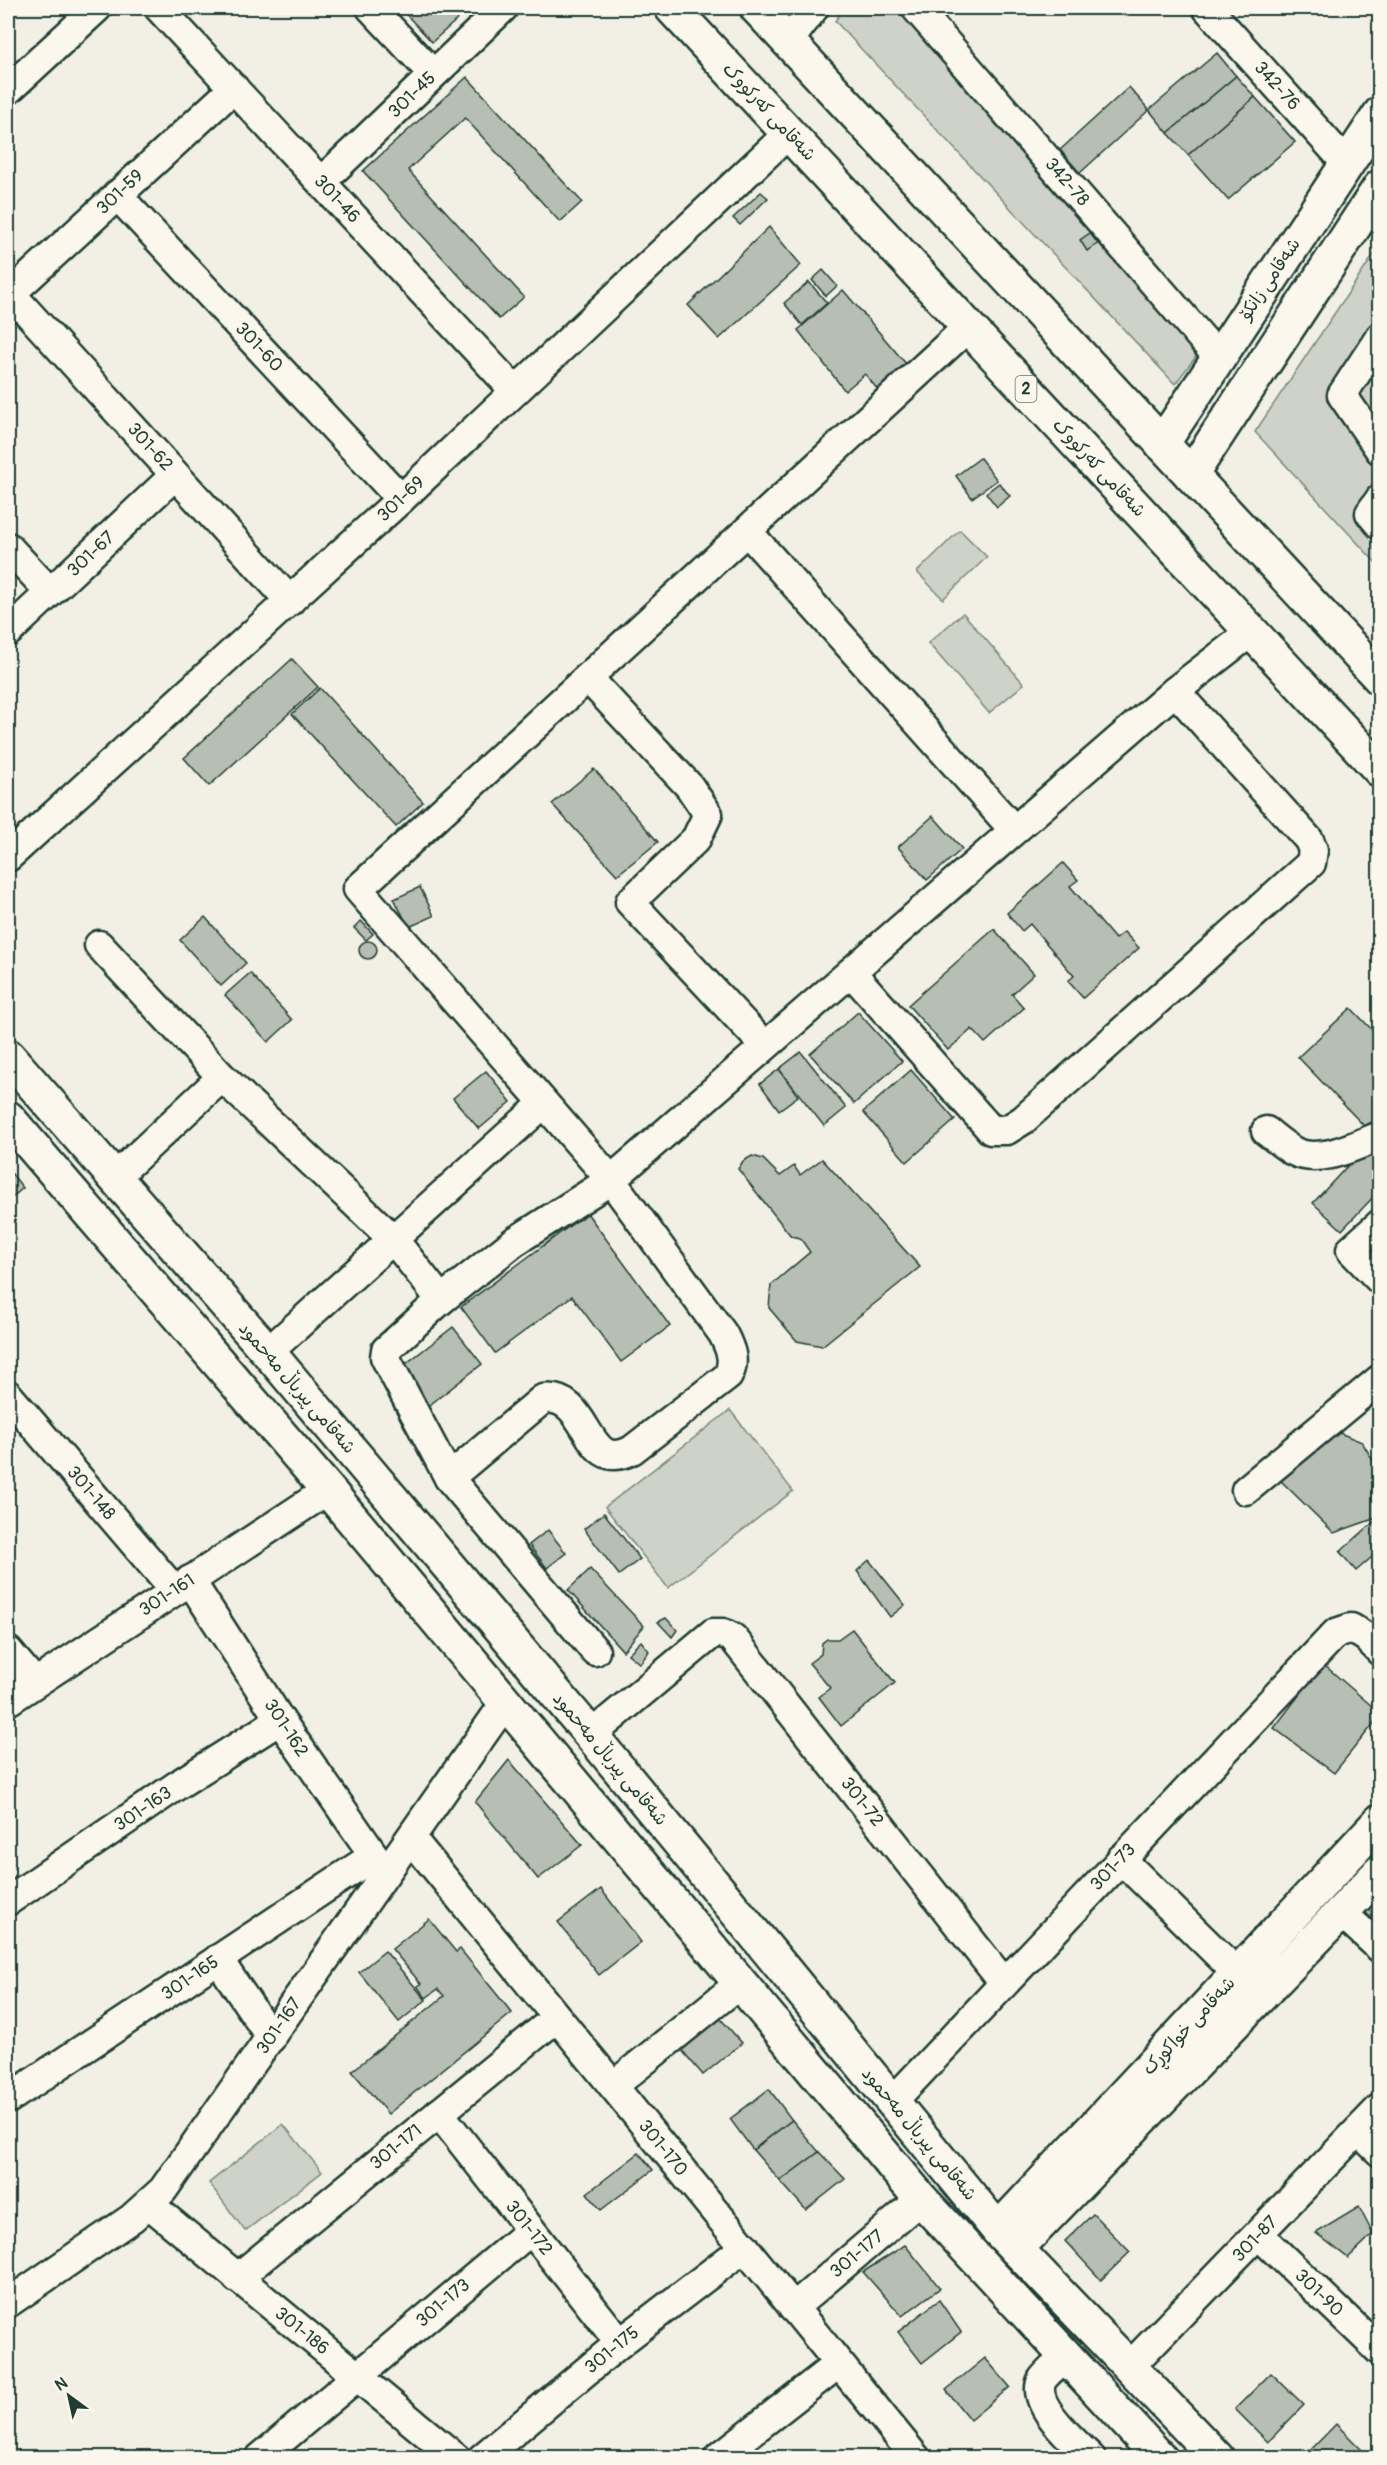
<svg xmlns="http://www.w3.org/2000/svg" width="1387" height="2465" font-family="Pangolin,'Playpen Sans Arabic',sans-serif">
	<style>
		.green { fill: #cfd2c8; stroke: #77887e; stroke-width: 1.5 }
		.building { fill: #b7beb3; stroke: #1f3d34; stroke-width: 1.5 }
		.lines { fill: none; stroke-linecap: round; stroke-linejoin: round }
		.minor-casing { stroke: #1f3d34; stroke-width: 33 }
		.major-casing { stroke: #1f3d34; stroke-width: 38 }
		.highway-casing { stroke: #1f3d34; stroke-width: 38 }
		.minor { stroke: #fbf7ec; stroke-width: 28 }
		.major { stroke: #fbf7ec; stroke-width: 33 }
		.highway { stroke: #fbf7ec; stroke-width: 33 }
		.labels { text-anchor: middle; dominant-baseline: central; stroke-width: 4.5; stroke-linejoin: round; paint-order: stroke }
		.shield { fill: #fbf7ec; stroke: #61756b; stroke-width: 1.5 }
		.shield-label { font-size: 16px; font-weight: bold; fill: #1f3d34 }
		.street-label { font-size: 18px; fill: #1f3d34; stroke: #fbf7ec }
	</style>
	<rect width="100%" height="100%" fill="#f2f0e5"/>
	<filter id="ink" filterUnits="userSpaceOnUse"><feTurbulence type="fractalNoise" baseFrequency=".0167" numOctaves="2"/><feDisplacementMap in="SourceGraphic" scale="12" xChannelSelector="R" yChannelSelector="G"/><feConvolveMatrix kernelMatrix="1 2 1 2 8 2 1 2 1" color-interpolation-filters="sRGB"/></filter>
	<g filter="url(#ink)">
		<g class="green">
			<path d="M 844,8 L 910,8 L 1204,346 L 1175,384 L 835,21 Z"/>
			<path d="M 1379,247 L 1379,566 L 1255,432 Z"/>
			<path d="M 960,530 L 987,557 L 943,599 L 917,572 Z"/>
			<path d="M 963,613 L 1024,684 L 989,713 L 928,643 Z"/>
			<path d="M 730,1410 L 793,1491 L 668,1588 L 605,1507 Z"/>
			<path d="M 283,2124 L 322,2172 L 245,2231 L 209,2183 Z"/>
		</g>
		<g class="building">
			<path d="M 400,8 L 470,8 L 432,42 Z"/>
			<path d="M 1217,53 L 1236,76 L 1168,133 L 1149,110 Z"/>
			<path d="M 1236,76 L 1255,97 L 1188,155 L 1168,133 Z"/>
			<path d="M 467,77 L 582,202 L 560,222 L 465,118 L 408,170 L 524,297 L 499,319 L 363,171 Z"/>
			<path d="M 1129,87 L 1149,110 L 1080,173 L 1060,150 Z"/>
			<path d="M 1255,97 L 1295,142 L 1228,200 L 1188,155 Z"/>
			<path d="M 761,192 L 768,198 L 740,225 L 733,218 Z"/>
			<path d="M 769,227 L 801,265 L 719,339 L 688,305 Z"/>
			<path d="M 1090,233 L 1098,244 L 1087,251 L 1080,240 Z"/>
			<path d="M 823,270 L 837,286 L 826,296 L 812,280 Z"/>
			<path d="M 809,282 L 827,303 L 802,325 L 784,303 Z"/>
			<path d="M 843,290 L 907,365 L 878,390 L 865,374 L 845,391 L 798,330 Z"/>
			<path d="M 980,458 L 997,480 L 972,498 L 956,476 Z"/>
			<path d="M 999,483 L 1010,496 L 997,507 L 986,493 Z"/>
			<path d="M 292,659 L 318,687 L 209,786 L 184,758 Z"/>
			<path d="M 320,688 L 423,802 L 396,827 L 292,714 Z"/>
			<path d="M 594,769 L 658,842 L 617,875 L 552,804 Z"/>
			<path d="M 933,816 L 962,849 L 927,880 L 898,847 Z"/>
			<path d="M 1063,863 L 1078,880 L 1070,886 L 1115,939 L 1124,932 L 1139,948 L 1083,998 L 1068,981 L 1074,976 L 1030,924 L 1022,931 L 1007,913 Z"/>
			<path d="M 420,887 L 434,916 L 409,927 L 394,899 Z"/>
			<path d="M 205,917 L 246,963 L 221,986 L 180,940 Z"/>
			<path d="M 361,921 L 373,934 L 366,940 L 354,928 Z"/>
			<path d="M 994,929 L 1034,974 L 1012,994 L 1024,1008 L 985,1043 L 972,1029 L 948,1050 L 908,1005 Z"/>
			<circle cx="368" cy="950" r="9"/>
			<path d="M 250,973 L 292,1020 L 268,1042 L 225,995 Z"/>
			<path d="M 1351,1008 L 1380,1038 L 1380,1115 L 1366,1128 L 1298,1057 Z"/>
			<path d="M 858,1012 L 902,1061 L 854,1104 L 810,1054 Z"/>
			<path d="M 801,1052 L 846,1108 L 824,1126 L 779,1069 Z"/>
			<path d="M 779,1069 L 798,1096 L 779,1110 L 760,1084 Z"/>
			<path d="M 911,1070 L 955,1120 L 907,1162 L 863,1112 Z"/>
			<path d="M 486,1071 L 511,1102 L 479,1129 L 453,1098 Z"/>
			<path d="M 1365,1147 L 1380,1160 L 1380,1190 L 1342,1230 L 1313,1203 Z"/>
			<path d="M 752,1156 L 763,1159 L 780,1176 L 794,1166 L 800,1175 L 822,1159 L 920,1267 L 822,1346 L 797,1341 L 769,1308 L 771,1285 L 810,1252 L 800,1238 L 791,1236 L 738,1169 L 743,1161 Z"/>
			<path d="M 8,1169 L 23,1188 L 8,1201 Z"/>
			<path d="M 587,1213 L 670,1326 L 621,1362 L 572,1296 L 495,1353 L 461,1307 Z"/>
			<path d="M 453,1327 L 482,1364 L 427,1407 L 398,1370 Z"/>
			<path d="M 1330,1429 L 1362,1442 L 1380,1472 L 1380,1513 L 1376,1518 L 1334,1533 L 1280,1480 Z"/>
			<path d="M 604,1513 L 640,1559 L 619,1575 L 584,1529 Z"/>
			<path d="M 1376,1520 L 1380,1524 L 1380,1550 L 1356,1571 L 1340,1552 Z"/>
			<path d="M 548,1530 L 566,1553 L 547,1568 L 529,1545 Z"/>
			<path d="M 869,1560 L 905,1605 L 890,1617 L 857,1571 Z"/>
			<path d="M 590,1569 L 644,1626 L 623,1651 L 568,1590 Z"/>
			<path d="M 666,1618 L 677,1630 L 672,1637 L 658,1622 Z"/>
			<path d="M 852,1629 L 895,1683 L 841,1726 L 819,1697 L 830,1688 L 809,1663 L 821,1654 L 822,1643 L 827,1639 L 838,1639 Z"/>
			<path d="M 641,1641 L 649,1651 L 640,1664 L 628,1654 Z"/>
			<path d="M 1323,1664 L 1380,1713 L 1380,1716 L 1334,1773 L 1274,1728 Z"/>
			<path d="M 509,1760 L 582,1845 L 538,1879 L 475,1802 Z"/>
			<path d="M 601,1889 L 641,1942 L 599,1975 L 558,1922 Z"/>
			<path d="M 1380,1893 L 1380,1927 L 1364,1911 Z"/>
			<path d="M 429,1919 L 456,1952 L 460,1949 L 512,2013 L 388,2114 L 352,2071 L 444,1996 L 438,1989 L 426,1998 L 417,1986 L 421,1984 L 392,1949 Z"/>
			<path d="M 385,1951 L 426,2000 L 399,2022 L 359,1972 Z"/>
			<path d="M 719,2017 L 742,2043 L 703,2075 L 680,2048 Z"/>
			<path d="M 769,2089 L 792,2120 L 753,2150 L 730,2119 Z"/>
			<path d="M 792,2120 L 819,2152 L 780,2181 L 753,2150 Z"/>
			<path d="M 819,2152 L 845,2179 L 806,2210 L 780,2181 Z"/>
			<path d="M 639,2153 L 653,2170 L 601,2210 L 587,2193 Z"/>
			<path d="M 1359,2207 L 1373,2234 L 1348,2258 L 1316,2233 Z"/>
			<path d="M 1093,2214 L 1130,2252 L 1101,2280 L 1065,2241 Z"/>
			<path d="M 905,2245 L 940,2288 L 902,2316 L 863,2272 Z"/>
			<path d="M 939,2300 L 961,2332 L 922,2363 L 898,2332 Z"/>
			<path d="M 985,2358 L 1010,2387 L 970,2420 L 946,2390 Z"/>
			<path d="M 1271,2373 L 1304,2405 L 1268,2442 L 1235,2409 Z"/>
			<path d="M 1336,2424 L 1367,2455 L 1365,2458 L 1303,2458 Z"/>
		</g>
		<g class="lines">
			<defs>
				<g id="minor">
					<path d="M 159,8 L 515,391"/>
					<path d="M 371,8 L 433,74"/>
					<path d="M 916,8 L 1218,357"/>
					<path d="M 1207,8 L 1347,164"/>
					<path d="M 788,42 L 814,8"/>
					<path d="M 8,90 L 97,8"/>
					<path d="M 321,182 L 503,8"/>
					<path d="M 117,195 L 401,499"/>
					<path d="M 10,293 L 290,601"/>
					<path d="M 8,296 L 234,88"/>
					<path d="M 1380,337 L 1342,395 L 1380,450"/>
					<path d="M 1380,499 L 1370,513 L 1380,525"/>
					<path d="M 747,531 L 1014,830"/>
					<path d="M 8,547 L 50,592"/>
					<path d="M 8,632 L 175,475"/>
					<path d="M 588,678 L 689,786 L 708,814 L 696,839 L 630,902 L 764,1045"/>
					<path d="M 8,857 L 401,499 L 789,133"/>
					<path d="M 99,945 L 222,1077 L 113,1179"/>
					<path d="M 851,972 L 991,1130 L 1007,1130 L 1023,1120 L 1311,863 L 1313,850 L 1309,840 L 1175,691"/>
					<path d="M 222,1077 L 394,1240 L 441,1300 L 386,1350 L 385,1357 L 449,1478 L 543,1399 C 591,1392 583,1476 632,1450 L 728,1376 C 736,1361 730,1348 723,1334 L 611,1180 L 358,889 L 968,327"/>
					<path d="M 1266,1131 C 1274,1137 1283,1145 1293,1151 C 1319,1165 1354,1146 1380,1136"/>
					<path d="M 1380,1224 L 1351,1250 L 1380,1280"/>
					<path d="M 441,1300 L 514,1242 L 611,1180 L 1175,691 L 1251,632"/>
					<path d="M 268,1352 L 543,1104"/>
					<path d="M 8,1395 L 174,1590"/>
					<path d="M 449,1478 L 595,1651"/>
					<path d="M 1246,1490 L 1380,1379"/>
					<path d="M 190,1580 L 280,1720 L 384,1870"/>
					<path d="M 8,1651 L 35,1683"/>
					<path d="M 8,1701 L 328,1490"/>
					<path d="M 591,1735 L 713,1633 L 723,1633 L 733,1638 L 1004,1983"/>
					<path d="M 411,1838 L 916,2458"/>
					<path d="M 1121,1859 L 1238,1974"/>
					<path d="M 8,1901 L 182,1782 L 280,1720"/>
					<path d="M 1342,1913 L 1380,1948"/>
					<path d="M 218,1959 L 271,2038"/>
					<path d="M 613,2086 L 739,1984"/>
					<path d="M 8,2099 L 372,1857"/>
					<path d="M 892,2102 L 1336,1633 L 1351,1628 L 1366,1637 L 1380,1651"/>
					<path d="M 439,2113 L 620,2343"/>
					<path d="M 1358,2131 L 1380,2152"/>
					<path d="M 149,2204 L 456,2458"/>
					<path d="M 1259,2235 L 1380,2351"/>
					<path d="M 237,2278 L 556,2018"/>
					<path d="M 8,2303 L 132,2218 L 163,2190 L 505,1703"/>
					<path d="M 793,2308 L 921,2199"/>
					<path d="M 1066,2356 C 1060,2363 1047,2372 1042,2380 C 1030,2405 1075,2442 1091,2458"/>
					<path d="M 1129,2367 L 1380,2108"/>
					<path d="M 260,2458 L 530,2231"/>
					<path d="M 482,2458 L 620,2343 L 745,2247"/>
					<path d="M 718,2458 L 838,2364"/>
				</g>
				<g id="major">
					<path d="M 1162,444 L 1380,114"/>
					<path d="M 1191,475 L 1380,187"/>
					<path d="M 8,1056 L 268,1352 L 591,1735 L 998,2230 L 1217,2458"/>
					<path d="M 8,1118 L 328,1490 L 921,2199 L 1160,2458"/>
					<path d="M 998,2230 L 1380,1821"/>
					<path d="M 1016,2249 L 1380,1872"/>
				</g>
				<g id="highway">
					<path d="M 672,8 L 1380,770"/>
					<path d="M 757,8 L 1380,678"/>
				</g>
			</defs>
			<use href="#minor" class="minor-casing"/>
			<use href="#major" class="major-casing"/>
			<use href="#highway" class="highway-casing"/>
			<use href="#minor" class="minor"/>
			<use href="#major" class="major"/>
			<use href="#highway" class="highway"/>
		</g>
	</g>
	<g class="labels">
		<rect class="shield" x="1015.5" y="376" width="21" height="26" rx="4.5"/>
		<g class="shield-label">
			<text x="1026" y="389">2</text>
		</g>
		<g class="street-label">
			<text transform="translate(1277 86) rotate(48)">342-76</text>
			<text transform="translate(412 95) rotate(-44)">301-45</text>
			<text transform="translate(769 112) rotate(47)">شەقامی کەرکووک</text>
			<text transform="translate(1067 182) rotate(49)">342-78</text>
			<text transform="translate(120 192) rotate(-43)">301-59</text>
			<text transform="translate(337 199) rotate(47)">301-46</text>
			<text transform="translate(1270 279) rotate(-56)">شەقامی زانکۆ</text>
			<text transform="translate(259 347) rotate(47)">301-60</text>
			<text transform="translate(150 447) rotate(48)">301-62</text>
			<text transform="translate(1099 468) rotate(47)">شەقامی کەرکووک</text>
			<text transform="translate(401 499) rotate(-43)">301-69</text>
			<text transform="translate(91 554) rotate(-43)">301-67</text>
			<text transform="translate(297 1388) rotate(49)">شەقامی پیرباڵ مەحمود</text>
			<text transform="translate(91 1493) rotate(50)">301-148</text>
			<text transform="translate(167 1595) rotate(-33)">301-161</text>
			<text transform="translate(286 1728) rotate(57)">301-162</text>
			<text transform="translate(610 1759) rotate(50)">شەقامی پیرباڵ مەحمود</text>
			<text transform="translate(862 1802) rotate(52)">301-72</text>
			<text transform="translate(143 1809) rotate(-34)">301-163</text>
			<text transform="translate(1113 1867) rotate(-47)">301-73</text>
			<text transform="translate(190 1978) rotate(-34)">301-165</text>
			<text transform="translate(279 2026) rotate(-55)">301-167</text>
			<text transform="translate(1189 2026) rotate(-47)">شەقامی خواکوڕک</text>
			<text transform="translate(919 2134) rotate(50)">شەقامی پیرباڵ مەحمود</text>
			<text transform="translate(396 2147) rotate(-39)">301-171</text>
			<text transform="translate(663 2148) rotate(51)">301-170</text>
			<text transform="translate(529 2228) rotate(52)">301-172</text>
			<text transform="translate(1255 2239) rotate(-46)">301-87</text>
			<text transform="translate(857 2254) rotate(-40)">301-177</text>
			<text transform="translate(1319 2293) rotate(44)">301-90</text>
			<text transform="translate(443 2303) rotate(-40)">301-173</text>
			<text transform="translate(302 2331) rotate(39)">301-186</text>
			<text transform="translate(612 2350) rotate(-39)">301-175</text>
		</g>
	</g>
	<rect width="1387" height="2465" fill="none" stroke="#fbf7ec" stroke-width="30"/>
	<rect x="15" y="15" width="1357" height="2435" fill="none" stroke="#1f3d34" stroke-width="2" filter="url(#ink)"/>
	<g transform="translate(69 2396) rotate(327)" stroke="#fbf7ec" stroke-width="4.5" paint-order="stroke">
	<path d="M0-4.5L10 22L0 15L-10 22Z" fill="#1f3d34"/>
	<text y="-9" font-size="16" font-weight="bold" text-anchor="middle" fill="#1f3d34">N</text>
	</g>
</svg>
